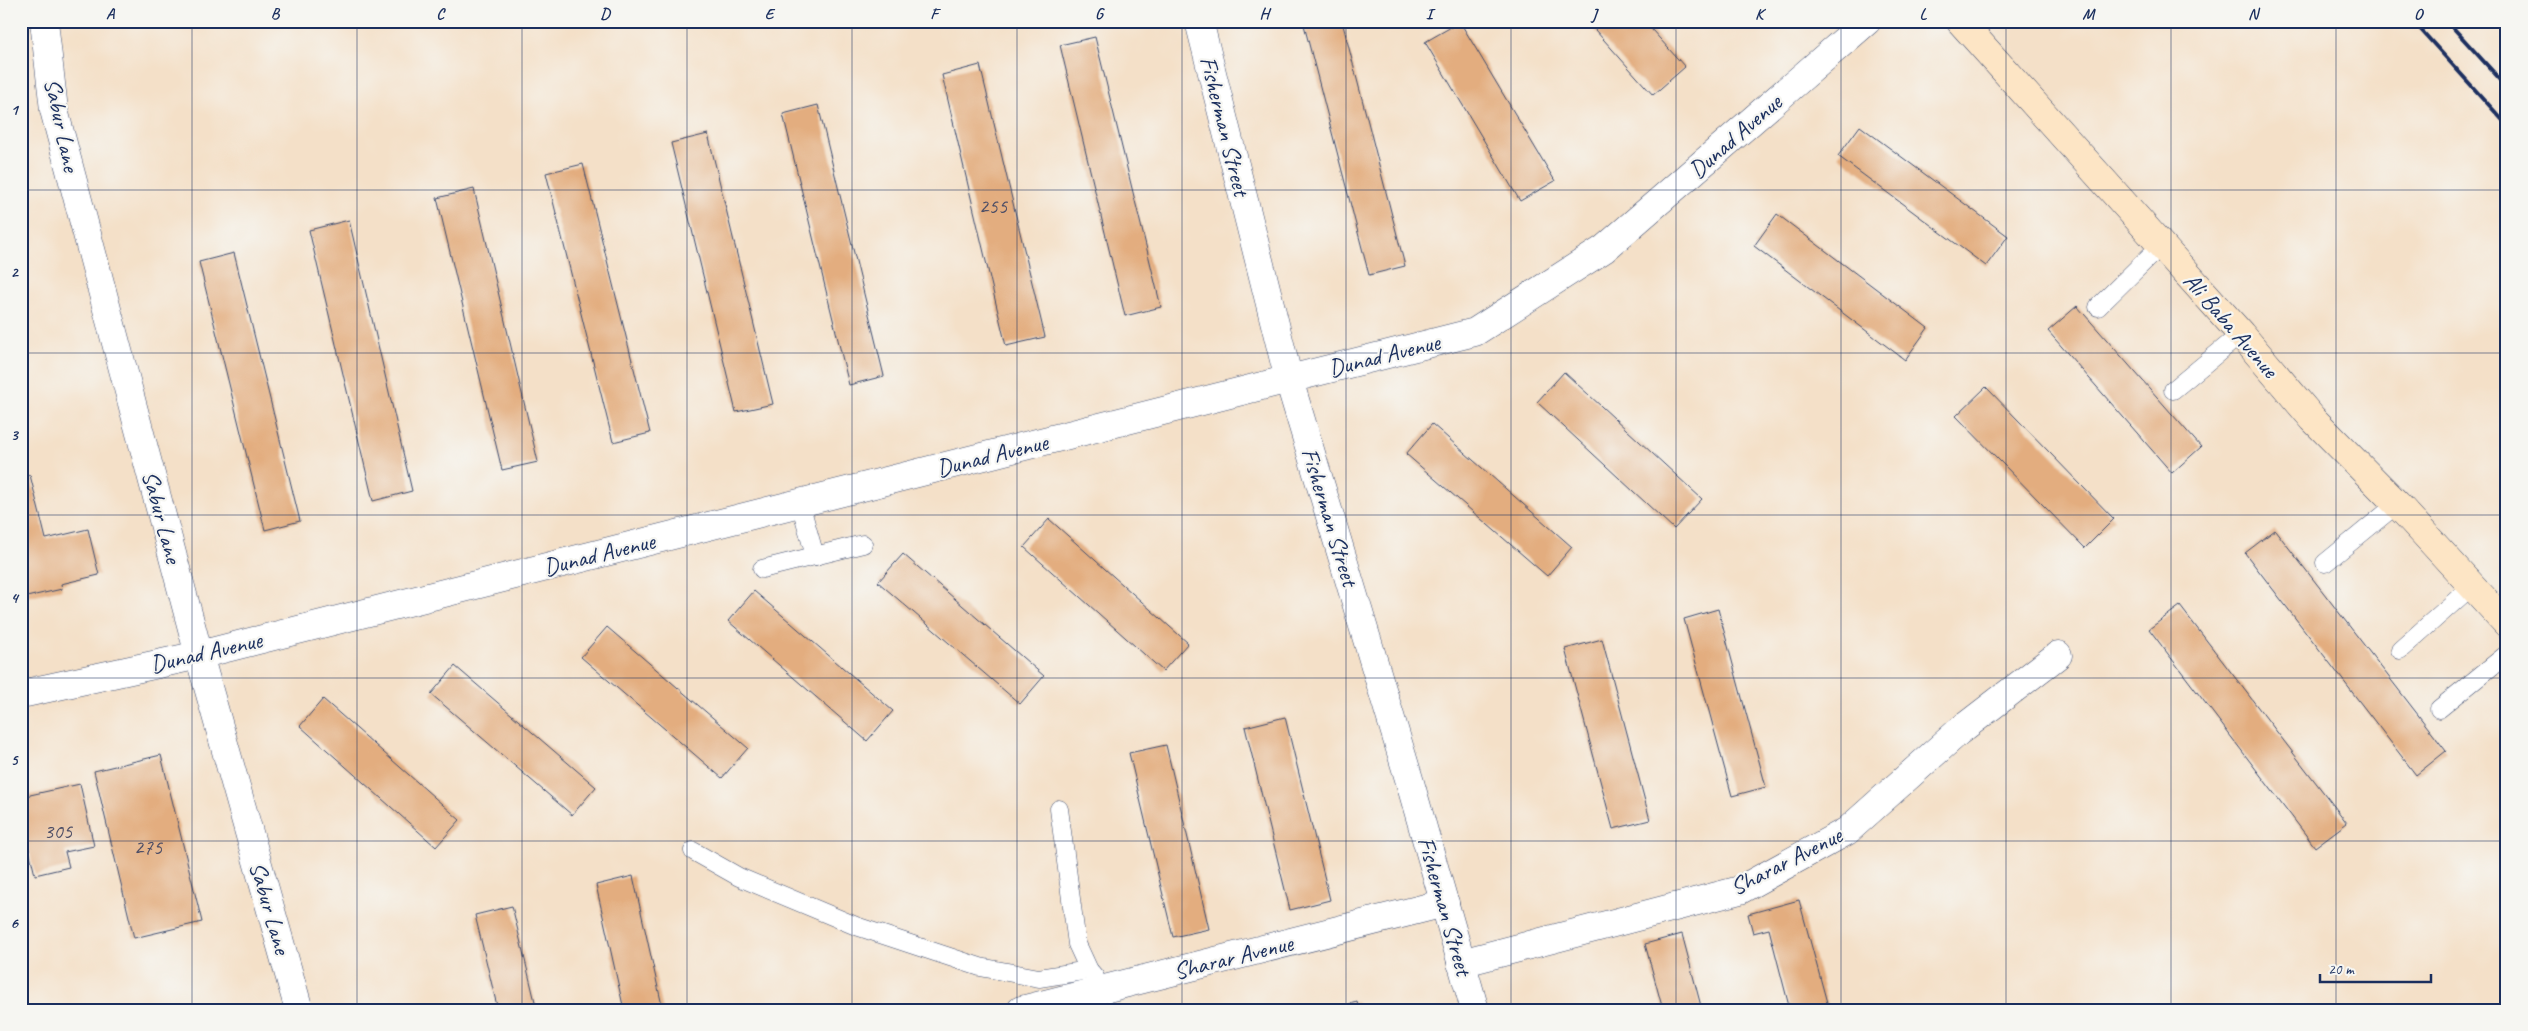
<svg xmlns="http://www.w3.org/2000/svg" width="2528" height="1031" font-family="Caveat,sans-serif">
	<style>
		.building { fill: #e3ad7f }
		.lines { fill: none; stroke-linecap: round; stroke-linejoin: round }
		.lane-casing { stroke: #3c4a6e; stroke-width: 19 }
		.street-casing { stroke: #3c4a6e; stroke-width: 29 }
		.secondary-casing { stroke: #3c4a6e; stroke-width: 29 }
		.lane { stroke: #fff; stroke-width: 18 }
		.street { stroke: #fff; stroke-width: 28 }
		.secondary { stroke: #fde5c5; stroke-width: 28 }
		.rail { stroke: #1b2f5e; stroke-width: 4 }
		.grid { fill: none; stroke: #1b2f5e; stroke-width: 1; stroke-opacity: 0.55 }
		.labels { text-anchor: middle; dominant-baseline: central; stroke-width: 4.5; stroke-linejoin: round; paint-order: stroke }
		.number-label { font-size: 21px; fill: #4d4e66 }
		.street-label { font-size: 24px; fill: #1b2f5e; stroke: #f6f6f2 }
		.neatline { fill: none; stroke: #1b2f5e; stroke-width: 2 }
		.grid-label { font-size: 16px; text-anchor: middle; font-weight: bold; fill: #1b2f5e }
	</style>
	<rect width="100%" height="100%" fill="#f6f6f2"/>
	<filter id="ink" filterUnits="userSpaceOnUse"><feTurbulence type="fractalNoise" baseFrequency=".02" numOctaves="2"/><feDisplacementMap in="SourceGraphic" scale="10" xChannelSelector="R" yChannelSelector="G"/><feConvolveMatrix kernelMatrix="1 2 1 2 8 2 1 2 1" color-interpolation-filters="sRGB"/></filter>
	<filter id="wash" filterUnits="userSpaceOnUse"><feTurbulence type="fractalNoise" baseFrequency=".0096" numOctaves="4" result="noise"/><feDisplacementMap in="SourceGraphic" scale="20" xChannelSelector="R" yChannelSelector="G"/><feGaussianBlur stdDeviation="1.12" result="paint"/><feColorMatrix in="noise" values="0 0 0 0 0 0 0 0 0 0 0 0 0 0 0 0 0 1.4 0 .05"/><feComposite in="paint" operator="in"/></filter>
	<g filter="url(#wash)">
		<rect width="100%" height="100%" fill="#f4e0c8"/>
		<g id="blocks">
			<g class="building">
				<path d="M 1303,21 L 1342,21 L 1405,266 L 1369,275 Z"/>
				<path d="M 1587,21 L 1644,21 L 1685,67 L 1653,95 Z"/>
				<path d="M 1460,22 L 1555,181 L 1520,201 L 1425,42 Z"/>
				<path d="M 1095,37 L 1161,307 L 1125,316 L 1060,45 Z"/>
				<path d="M 980,65 L 1045,337 L 1006,346 L 942,75 Z"/>
				<path d="M 818,105 L 884,376 L 849,385 L 783,114 Z"/>
				<path d="M 1860,126 L 2008,236 L 1986,266 L 1838,156 Z"/>
				<path d="M 708,134 L 773,404 L 736,412 L 671,143 Z"/>
				<path d="M 583,164 L 650,433 L 613,442 L 546,173 Z"/>
				<path d="M 474,189 L 538,462 L 502,470 L 437,198 Z"/>
				<path d="M 1777,214 L 1928,328 L 1905,360 L 1754,246 Z"/>
				<path d="M 349,220 L 412,491 L 373,501 L 309,230 Z"/>
				<path d="M 234,253 L 300,521 L 265,530 L 199,262 Z"/>
				<path d="M 2077,306 L 2201,447 L 2172,473 L 2048,331 Z"/>
				<path d="M 1564,372 L 1702,499 L 1674,529 L 1537,402 Z"/>
				<path d="M 1986,387 L 2114,519 L 2085,548 L 1956,416 Z"/>
				<path d="M 1432,424 L 1572,547 L 1547,576 L 1406,454 Z"/>
				<path d="M 30,475 L 46,539 L 88,529 L 99,575 L 61,584 L 62,589 L 22,598 L 21,477 Z"/>
				<path d="M 1049,519 L 1188,643 L 1163,671 L 1024,547 Z"/>
				<path d="M 2275,530 L 2446,751 L 2416,775 L 2245,553 Z"/>
				<path d="M 903,554 L 1044,676 L 1020,704 L 878,582 Z"/>
				<path d="M 754,591 L 893,711 L 867,741 L 728,621 Z"/>
				<path d="M 2180,606 L 2347,823 L 2315,847 L 2149,629 Z"/>
				<path d="M 1718,609 L 1766,787 L 1732,796 L 1684,619 Z"/>
				<path d="M 607,627 L 748,748 L 722,778 L 581,657 Z"/>
				<path d="M 1602,639 L 1650,820 L 1613,829 L 1565,649 Z"/>
				<path d="M 455,666 L 596,787 L 572,815 L 431,694 Z"/>
				<path d="M 323,699 L 460,820 L 436,847 L 300,726 Z"/>
				<path d="M 1285,717 L 1330,900 L 1290,910 L 1245,727 Z"/>
				<path d="M 1166,745 L 1209,929 L 1173,937 L 1129,753 Z"/>
				<path d="M 161,755 L 202,922 L 134,938 L 94,771 Z"/>
				<path d="M 80,784 L 94,846 L 65,852 L 69,867 L 35,875 L 21,816 L 21,797 Z"/>
				<path d="M 633,876 L 663,1010 L 624,1010 L 596,885 Z"/>
				<path d="M 1799,900 L 1829,1010 L 1790,1010 L 1769,929 L 1753,933 L 1748,914 Z"/>
				<path d="M 512,906 L 537,1010 L 498,1010 L 475,915 Z"/>
				<path d="M 1682,934 L 1702,1010 L 1663,1010 L 1645,944 Z"/>
				<path d="M 1357,1002 L 1359,1010 L 1330,1010 L 1330,1009 Z"/>
			</g>
		</g>
	</g>
	<g filter="url(#ink)">
		<use href="#blocks" fill-opacity="0" stroke="#3c4a6e" stroke-width="1"/>
		<g class="lines">
			<defs>
				<g id="lane">
					<path d="M 2098,307 L 2161,245"/>
					<path d="M 2173,390 L 2241,334"/>
					<path d="M 800,503 L 815,556"/>
					<path d="M 2325,563 L 2397,504"/>
					<path d="M 762,569 L 863,544"/>
					<path d="M 2400,650 L 2472,586"/>
					<path d="M 2439,709 L 2507,654"/>
					<path d="M 1059,809 L 1077,944 L 1089,970 L 1095,977"/>
					<path d="M 693,851 L 739,877 L 856,926 L 980,967 L 1039,978 L 1089,970"/>
				</g>
				<g id="street">
					<path d="M 44,21 L 54,110 L 199,655 L 299,1010"/>
					<path d="M 1199,21 L 1289,380 L 1409,779 L 1475,1010"/>
					<path d="M 21,694 L 199,655 L 1475,332 L 1604,249 L 1867,21"/>
					<path d="M 1461,963 L 1740,890 L 1847,831 L 1958,732 L 2058,655"/>
					<path d="M 1021,1010 L 1445,903"/>
				</g>
				<path id="secondary" d="M 1960,21 L 2241,334 L 2313,419 L 2397,504 L 2507,624"/>
			</defs>
			<use href="#lane" class="lane-casing"/>
			<use href="#street" class="street-casing"/>
			<use href="#secondary" class="secondary-casing"/>
			<use href="#lane" class="lane"/>
			<use href="#street" class="street"/>
			<use href="#secondary" class="secondary"/>
			<g class="rail">
				<path d="M 2413,21 L 2507,125"/>
				<path d="M 2447,21 L 2507,87"/>
			</g>
		</g>
	</g>
	<path class="grid" d="M 192,21 L 192,1010M 357,21 L 357,1010M 522,21 L 522,1010M 687,21 L 687,1010M 852,21 L 852,1010M 1017,21 L 1017,1010M 1182,21 L 1182,1010M 1346,21 L 1346,1010M 1511,21 L 1511,1010M 1676,21 L 1676,1010M 1841,21 L 1841,1010M 2006,21 L 2006,1010M 2171,21 L 2171,1010M 2336,21 L 2336,1010M 21,190 L 2507,190M 21,353 L 2507,353M 21,515 L 2507,515M 21,678 L 2507,678M 21,841 L 2507,841"/>
	<g class="labels">
		<g class="number-label">
			<text x="993" y="206">255</text>
			<text x="58" y="831">305</text>
			<text x="148" y="847">275</text>
		</g>
		<g class="street-label">
			<text transform="translate(62 125) rotate(78)">Sabur Lane</text>
			<text transform="translate(1225 126) rotate(76)">Fisherman Street</text>
			<text transform="translate(1735 136) rotate(-41)">Dunad Avenue</text>
			<text transform="translate(2231 325) rotate(49)">Ali Baba Avenue</text>
			<text transform="translate(1384 355) rotate(-14)">Dunad Avenue</text>
			<text transform="translate(992 455) rotate(-14)">Dunad Avenue</text>
			<text transform="translate(162 517) rotate(75)">Sabur Lane</text>
			<text transform="translate(1330 517) rotate(73)">Fisherman Street</text>
			<text transform="translate(599 554) rotate(-14)">Dunad Avenue</text>
			<text transform="translate(206 652) rotate(-13)">Dunad Avenue</text>
			<text transform="translate(1786 861) rotate(-27)">Sharar Avenue</text>
			<text transform="translate(1445 906) rotate(74)">Fisherman Street</text>
			<text transform="translate(270 908) rotate(74)">Sabur Lane</text>
			<text transform="translate(1233 957) rotate(-14)">Sharar Avenue</text>
		</g>
	</g>
	<rect width="2528" height="1031" fill="none" stroke="#f6f6f2" stroke-width="55"/>
	<path d="M2320 974v8h111v-8" fill="none" stroke="#1b2f5e" stroke-width="2.5"/>
	<text x="2328" y="974" font-size="15" fill="#1b2f5e" stroke="#f6f6f2" stroke-width="4" paint-order="stroke">20 m</text>
	<rect x="28" y="28" width="2472" height="976" class="neatline"/>
	<g class="grid-label">
		<text x="110" y="19">A</text>
		<text x="275" y="19">B</text>
		<text x="440" y="19">C</text>
		<text x="605" y="19">D</text>
		<text x="769" y="19">E</text>
		<text x="934" y="19">F</text>
		<text x="1099" y="19">G</text>
		<text x="1264" y="19">H</text>
		<text x="1429" y="19">I</text>
		<text x="1594" y="19">J</text>
		<text x="1759" y="19">K</text>
		<text x="1923" y="19">L</text>
		<text x="2088" y="19">M</text>
		<text x="2253" y="19">N</text>
		<text x="2418" y="19">O</text>
		<text x="14" y="115">1</text>
		<text x="14" y="277">2</text>
		<text x="14" y="440">3</text>
		<text x="14" y="603">4</text>
		<text x="14" y="765">5</text>
		<text x="14" y="928">6</text>
	</g>
</svg>
